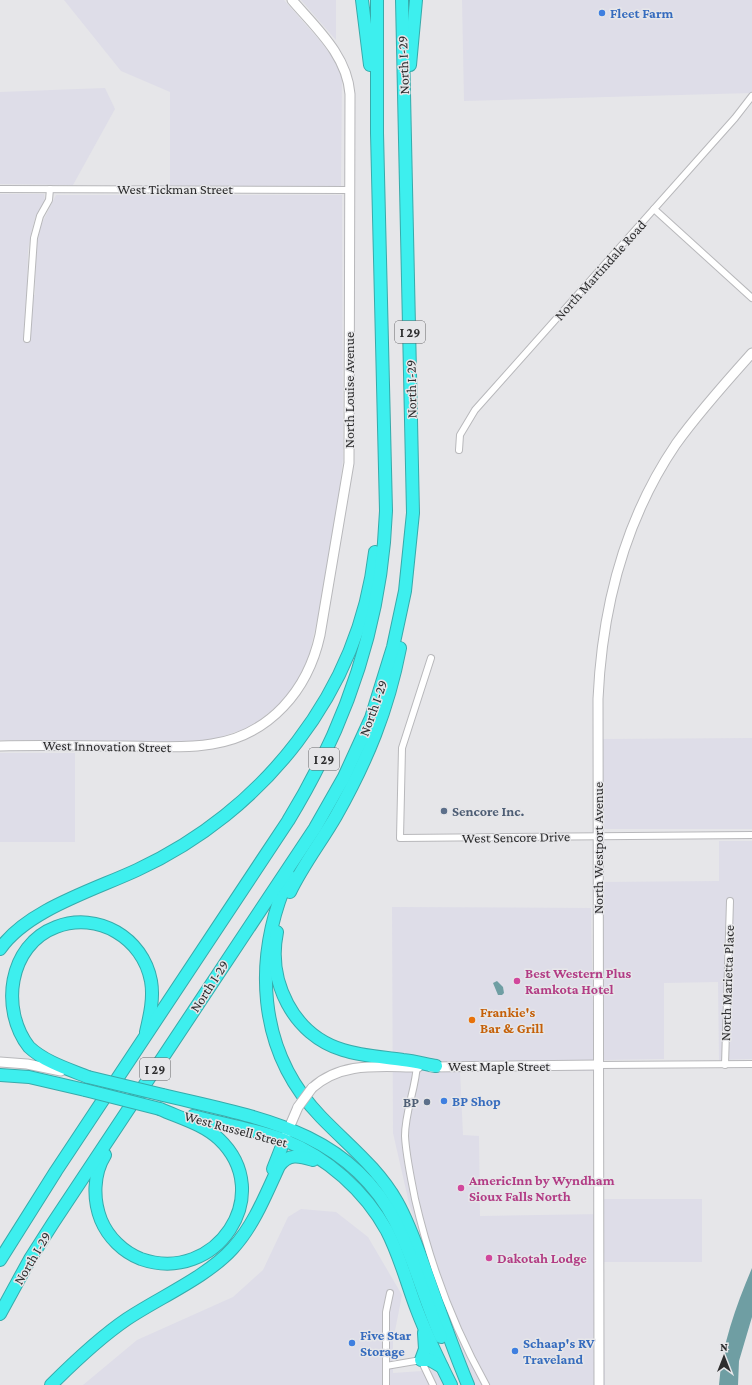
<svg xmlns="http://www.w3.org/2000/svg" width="752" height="1385" font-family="'Crimson Pro',serif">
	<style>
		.built { fill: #dedde8 }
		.water { fill: #6f9ea3 }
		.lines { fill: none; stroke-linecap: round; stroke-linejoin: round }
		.street-casing { stroke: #b8b8bb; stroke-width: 8 }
		.secondary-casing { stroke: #b8b8bb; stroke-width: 11 }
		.highway-casing { stroke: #37abab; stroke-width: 14 }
		.street { stroke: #fff; stroke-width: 6 }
		.secondary { stroke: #fff; stroke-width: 9 }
		.highway { stroke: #3defee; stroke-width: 12 }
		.secondary-bridge-casing { stroke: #b8b8bb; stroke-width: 11; stroke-linecap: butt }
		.highway-bridge-casing { stroke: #37abab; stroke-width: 14; stroke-linecap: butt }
		.secondary-bridge { stroke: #fff; stroke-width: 9 }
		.highway-bridge { stroke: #3defee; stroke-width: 12 }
		.shop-dot { fill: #3f7fe0; stroke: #e6e6e9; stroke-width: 1.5 }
		.service-dot { fill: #5c6f8a; stroke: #e6e6e9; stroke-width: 1.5 }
		.hotel-dot { fill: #d1479c; stroke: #e6e6e9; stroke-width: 1.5 }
		.food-dot { fill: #e8710a; stroke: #e6e6e9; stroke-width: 1.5 }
		.labels { text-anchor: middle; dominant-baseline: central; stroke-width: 3; stroke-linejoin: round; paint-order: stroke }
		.shield { fill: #e6e6e9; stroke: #646466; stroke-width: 1 }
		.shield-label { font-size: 13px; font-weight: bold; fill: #2d2d2e }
		.shop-label { font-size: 14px; font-weight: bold; fill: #366cbe; stroke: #e6e6e9; text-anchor: start }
		.street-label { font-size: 14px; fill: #2d2d2e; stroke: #e6e6e9 }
		.service-label { font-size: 14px; font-weight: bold; fill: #4e5e75; stroke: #e6e6e9; text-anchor: start }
		.hotel-label { font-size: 14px; font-weight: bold; fill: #b23c85; stroke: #e6e6e9; text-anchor: start }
		.food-label { font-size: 14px; font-weight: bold; fill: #c56008; stroke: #e6e6e9; text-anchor: start }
	</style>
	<rect width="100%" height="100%" fill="#e6e6e9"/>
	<g class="built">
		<path d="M 64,0 L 284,0 L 322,43 L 333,58 L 342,75 L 341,186 L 170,186 L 170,92 L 121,71 Z"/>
		<path d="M 301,0 L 336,0 L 336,40 Z"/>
		<path d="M 462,0 L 752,0 L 752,93 L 464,101 Z"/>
		<path d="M 105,88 L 115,109 L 73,185 L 0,184 L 0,92 Z"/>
		<path d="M 0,194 L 44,194 L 45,201 L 35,218 L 31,233 L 28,251 L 27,294 L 35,295 L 36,239 L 41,225 L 56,195 L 342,195 L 343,458 L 338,502 L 318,616 L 309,655 L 297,685 L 281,703 L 252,726 L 213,740 L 177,742 L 0,740 Z"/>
		<path d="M 752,738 L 752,829 L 603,829 L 602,739 Z"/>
		<rect x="0" y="753" width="75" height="89"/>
		<path d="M 719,841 L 752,841 L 752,1059 L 719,1060 L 718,982 L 664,983 L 664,1059 L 604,1060 L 603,882 L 719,881 Z"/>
		<path d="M 392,907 L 591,908 L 594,1071 L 460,1071 L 463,1135 L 479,1136 L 480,1216 L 603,1214 L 603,1199 L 702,1199 L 702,1262 L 603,1262 L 605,1385 L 475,1385 L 467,1370 L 435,1286 L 409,1203 L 393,1133 Z"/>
		<path d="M 301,1209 L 336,1212 L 368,1237 L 402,1295 L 393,1341 L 393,1373 L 436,1370 L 446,1385 L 83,1385 L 137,1340 L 233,1297 L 263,1270 L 288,1217 Z"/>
	</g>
	<g class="water">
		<path d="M 497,981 L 503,987 L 504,993 L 502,995 L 498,995 L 493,983 Z"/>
		<path d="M 752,1268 L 752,1317 L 739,1361 L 738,1385 L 719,1385 C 722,1344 736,1306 752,1268 Z"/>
	</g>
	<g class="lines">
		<defs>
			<g id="street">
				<path d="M 0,189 L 349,190"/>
				<path d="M 654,209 L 752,298"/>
				<path d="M 27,339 L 34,238 L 40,216 L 49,200 L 50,189"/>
				<path d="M 459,450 L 460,435 L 475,410 L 735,118 L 752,96"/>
				<path d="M 431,658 L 402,748 L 400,838 L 752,835"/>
				<path d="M 417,1064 C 416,1088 405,1111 405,1136 C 406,1156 411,1178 415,1199 C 430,1264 453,1326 486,1385"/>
				<path d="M 598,1065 L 752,1064"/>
				<path d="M 725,1065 L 730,901"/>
				<path d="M 386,1366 L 421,1360 L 433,1385"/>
				<path d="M 386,1385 L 386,1312 L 390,1293"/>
			</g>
			<g id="secondary">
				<path d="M 0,746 C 41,745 83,746 124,746 C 153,746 183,749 212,744 C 270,735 308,690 320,635 L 349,463 L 350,94 C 347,55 316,28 292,0"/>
				<path d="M 0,1062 L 27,1064 L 61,1071"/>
				<path d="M 431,1067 L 598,1065"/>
				<path d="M 312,1088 C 342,1061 380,1067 418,1067"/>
				<path d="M 286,1135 L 298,1107"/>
				<path d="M 599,1385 L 598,699 C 602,609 625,519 676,444 C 699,412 726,382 752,353"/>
			</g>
			<g id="highway">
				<path d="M 362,0 L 370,65"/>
				<path d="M 410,65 L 416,0"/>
				<path d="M 289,876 C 253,957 256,1050 321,1117 C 348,1145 378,1168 397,1202 C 410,1225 418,1250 427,1275 C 440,1312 453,1349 468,1385"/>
				<path d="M 290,892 C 303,865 321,842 336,816 C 367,761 388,710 400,648"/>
				<path d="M 277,932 C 267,981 293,1035 343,1050 C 362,1056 383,1057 403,1060 C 414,1061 425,1064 436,1066"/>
				<path d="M 0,949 C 27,910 94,890 137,870 C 263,812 359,692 375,552"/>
				<path d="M 0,1075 L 29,1077 L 85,1090"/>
				<path d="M 88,1077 C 68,1069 45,1062 29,1047 C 0,1010 8,945 56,927 C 98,911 143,938 151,981 C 154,998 150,1015 146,1032"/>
				<path d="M 163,1095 C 254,1117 347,1129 395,1221 C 414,1258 424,1299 441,1337"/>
				<path d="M 193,1116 C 223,1124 255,1129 284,1140 C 327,1157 365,1191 387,1231 C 400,1256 407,1284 417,1310 C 427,1336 439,1361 451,1385"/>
				<path d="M 105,1155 C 93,1174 93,1200 101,1220 C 108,1237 123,1252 141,1259 C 216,1285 277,1194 219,1139 C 203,1124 180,1118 160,1109"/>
				<path d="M 273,1169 L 284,1141"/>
				<path d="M 0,1260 L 56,1171 L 288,821 C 346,726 382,623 386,511 L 377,133 L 377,0"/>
				<path d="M 0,1314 L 30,1259 L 53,1223 L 315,828 L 344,777 L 371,718 L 393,647 L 405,591 L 413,513 L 402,0"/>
				<path d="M 424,1333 L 425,1349 L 421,1360 L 430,1360 L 442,1367"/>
				<path d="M 51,1385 C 75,1361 99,1338 127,1319 C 160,1297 207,1277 233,1248 C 254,1225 266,1194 279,1166 C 289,1153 299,1156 313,1160"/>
			</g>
		</defs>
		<use href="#street" class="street-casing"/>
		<use href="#secondary" class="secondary-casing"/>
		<use href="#highway" class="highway-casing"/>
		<use href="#street" class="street"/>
		<use href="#secondary" class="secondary"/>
		<use href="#highway" class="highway"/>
		<defs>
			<path id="secondary-bridge" d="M 298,1107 L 312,1088"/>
			<g id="highway-bridge">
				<path d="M 88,1077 L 163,1095"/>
				<path d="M 85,1090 L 160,1109"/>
			</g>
		</defs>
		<use href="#secondary-bridge" class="secondary-bridge-casing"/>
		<use href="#highway-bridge" class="highway-bridge-casing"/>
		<use href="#secondary-bridge" class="secondary-bridge"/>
		<use href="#highway-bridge" class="highway-bridge"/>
	</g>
	<g class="shop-dot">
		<circle cx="602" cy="13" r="4"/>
		<circle cx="444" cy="1101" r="4"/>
		<circle cx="352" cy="1343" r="4"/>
		<circle cx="515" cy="1351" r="4"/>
	</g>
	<g class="service-dot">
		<circle cx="444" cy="811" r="4"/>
		<circle cx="427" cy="1102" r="4"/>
	</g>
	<g class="hotel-dot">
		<circle cx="517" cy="981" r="4"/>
		<circle cx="461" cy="1188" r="4"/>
		<circle cx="489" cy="1258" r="4"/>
	</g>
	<circle class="food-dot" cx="472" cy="1020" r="4"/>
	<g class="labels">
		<g class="shield">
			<rect x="395" y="321" width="30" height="22" rx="3"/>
			<rect x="309" y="748" width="30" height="22" rx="3"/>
			<rect x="140" y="1058" width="30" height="22" rx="3"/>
		</g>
		<g class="shield-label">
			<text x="410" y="332">I 29</text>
			<text x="324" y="759">I 29</text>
			<text x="155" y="1069">I 29</text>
		</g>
		<g class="shop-label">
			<text x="610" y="13">Fleet Farm</text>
			<text x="452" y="1101">BP Shop</text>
			<text x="360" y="1335">Five Star<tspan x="360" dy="16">Storage</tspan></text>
			<text x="523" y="1343">Schaap's RV<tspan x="523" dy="16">Traveland</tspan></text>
		</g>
		<g class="street-label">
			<text transform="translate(403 65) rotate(-92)">North I-29</text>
			<text x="175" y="189">West Tickman Street</text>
			<text transform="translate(600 270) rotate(-48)">North Martindale Road</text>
			<text transform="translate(411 389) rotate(-91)">North I-29</text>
			<text transform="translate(349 390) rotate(-90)">North Louise Avenue</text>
			<text transform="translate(373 708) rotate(-70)">North I-29</text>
			<text transform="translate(107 746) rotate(1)">West Innovation Street</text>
			<text transform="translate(516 837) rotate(-1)">West Sencore Drive</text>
			<text transform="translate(598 848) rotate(-90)">North Westport Avenue</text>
			<text transform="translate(727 983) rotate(-88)">North Marietta Place</text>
			<text transform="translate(209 986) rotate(-57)">North I-29</text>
			<text x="499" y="1066">West Maple Street</text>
			<text transform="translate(236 1129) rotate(15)">West Russell Street</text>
			<text transform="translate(32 1258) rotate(-59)">North I-29</text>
		</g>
		<g class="service-label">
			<text x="452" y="811">Sencore Inc.</text>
			<text x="419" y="1102" text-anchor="end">BP</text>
		</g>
		<g class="hotel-label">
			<text x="525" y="973">Best Western Plus<tspan x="525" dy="16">Ramkota Hotel</tspan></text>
			<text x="469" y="1180">AmericInn by Wyndham<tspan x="469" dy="16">Sioux Falls North</tspan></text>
			<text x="497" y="1258">Dakotah Lodge</text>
		</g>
		<g class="food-label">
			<text x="480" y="1012">Frankie's<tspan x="480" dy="16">Bar &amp; Grill</tspan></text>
		</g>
	</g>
	<g transform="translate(724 1357)" stroke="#e6e6e9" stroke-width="3" paint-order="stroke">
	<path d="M0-3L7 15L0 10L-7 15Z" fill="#2d2d2e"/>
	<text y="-6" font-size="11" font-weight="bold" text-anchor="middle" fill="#2d2d2e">N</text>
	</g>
</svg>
